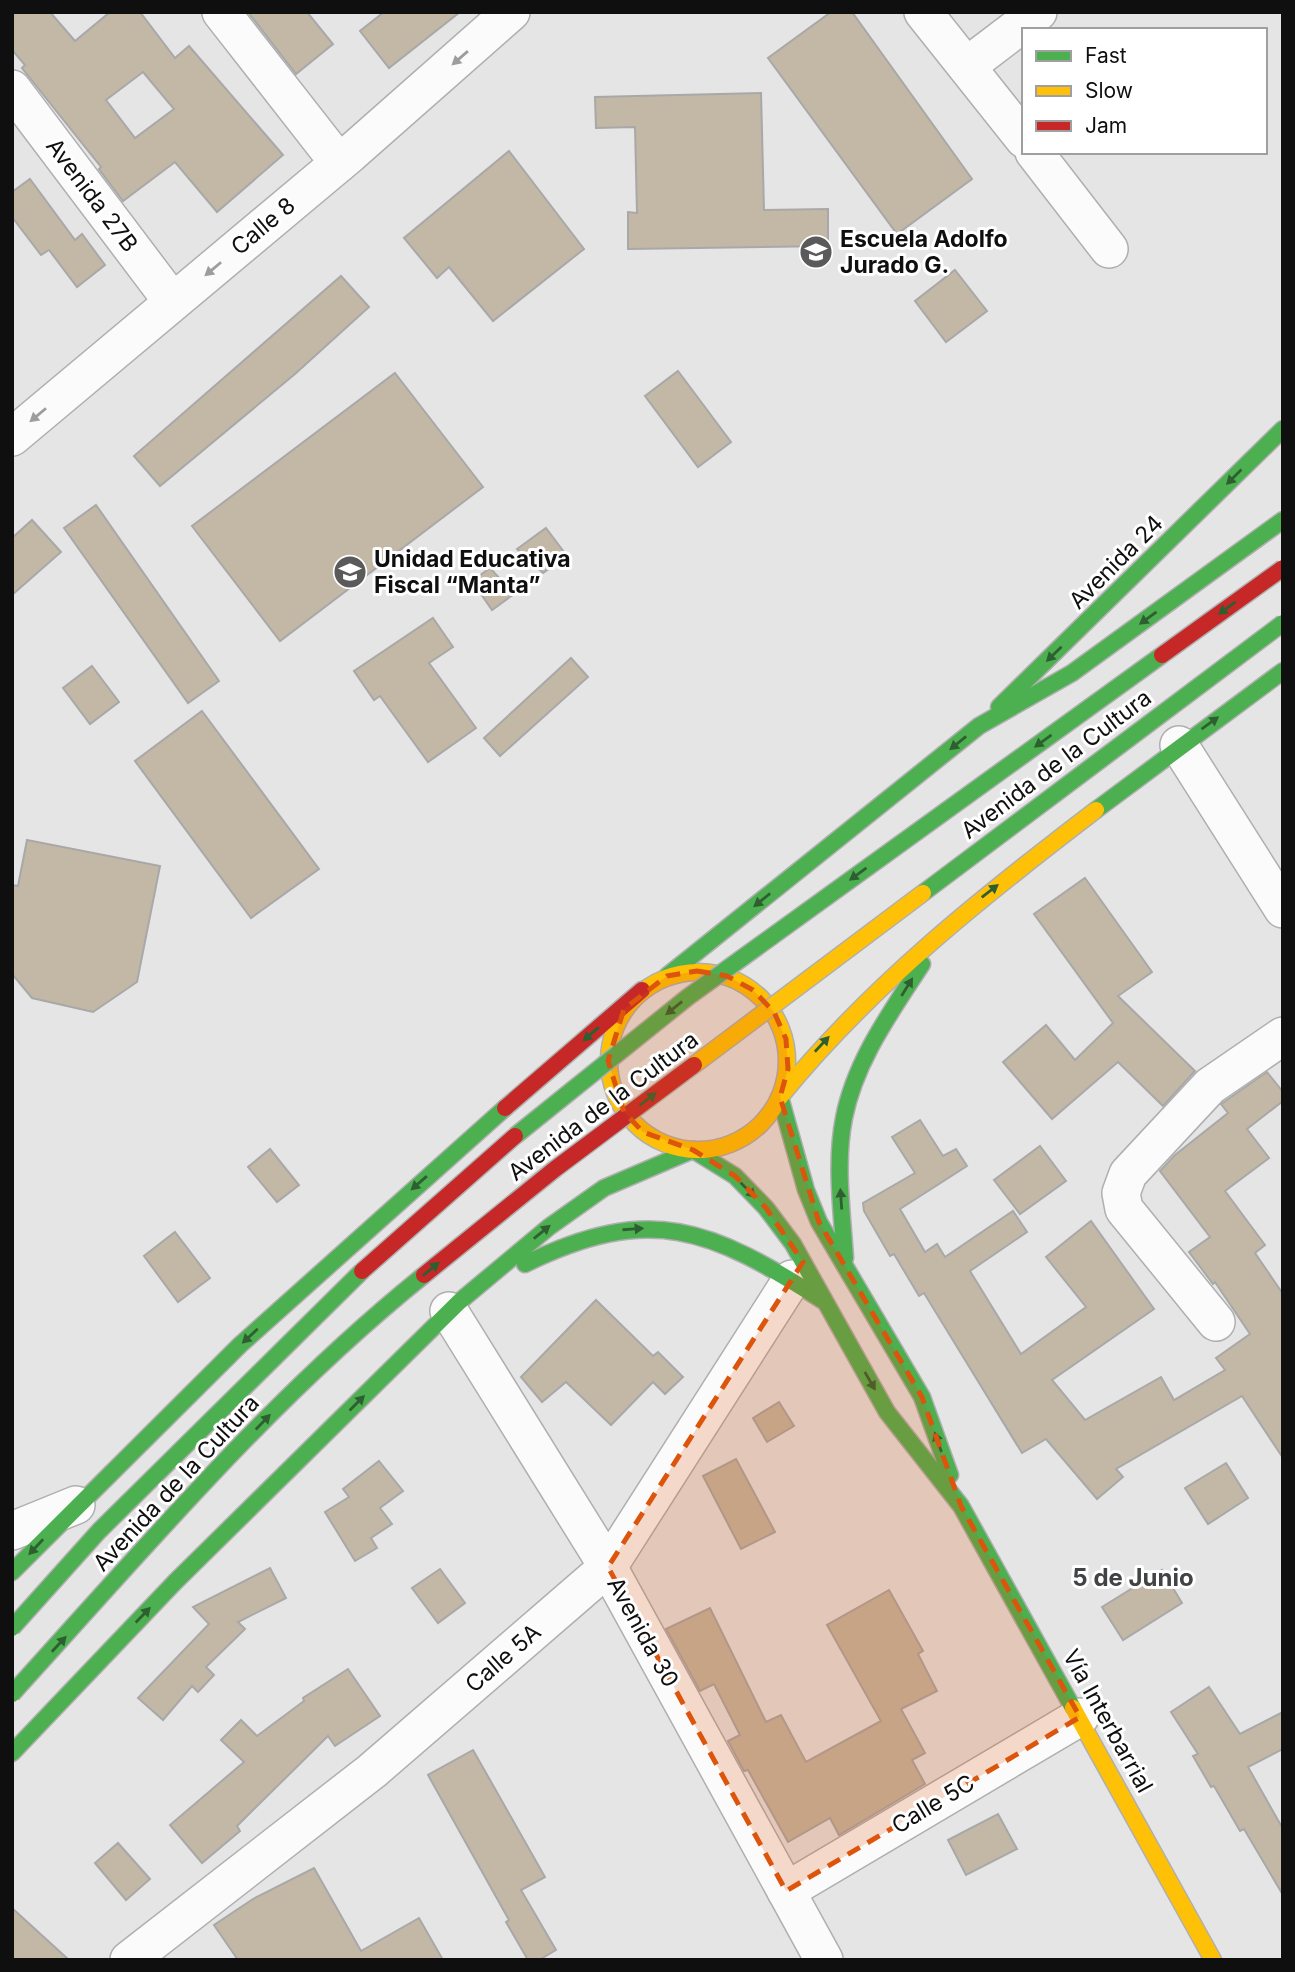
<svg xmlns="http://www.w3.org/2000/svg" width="1295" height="1972" font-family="Inter,sans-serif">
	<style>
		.building { fill: #c3b8a6; stroke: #a8a8a8; stroke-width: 2; fill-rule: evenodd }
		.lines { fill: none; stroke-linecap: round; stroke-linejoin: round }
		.street-casing { stroke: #afafb0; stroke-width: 40 }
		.fast-casing { stroke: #afafb0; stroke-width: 19 }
		.slow-casing { stroke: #afafb0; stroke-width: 19 }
		.jam-casing { stroke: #afafb0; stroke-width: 19 }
		.street { stroke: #fbfbfb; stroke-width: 37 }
		.fast { stroke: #4caf50; stroke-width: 16 }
		.slow { stroke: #ffc107; stroke-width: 16 }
		.jam { stroke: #c62828; stroke-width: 16 }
		.fast-bridge-casing { stroke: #afafb0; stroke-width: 19; stroke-linecap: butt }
		.slow-bridge-casing { stroke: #afafb0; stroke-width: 19; stroke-linecap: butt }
		.jam-bridge-casing { stroke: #afafb0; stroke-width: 19; stroke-linecap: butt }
		.fast-bridge { stroke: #4caf50; stroke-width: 16 }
		.slow-bridge { stroke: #ffc107; stroke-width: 16 }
		.jam-bridge { stroke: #c62828; stroke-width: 16 }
		.oneway { fill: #9d9d9d }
		.oneway2 { fill: #2e5f30 }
		.marked { fill: #dd550c; fill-opacity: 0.2; stroke: #dd550c; stroke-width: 5; stroke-dasharray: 14 9; stroke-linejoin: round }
		.labels { text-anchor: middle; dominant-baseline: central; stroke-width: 6; stroke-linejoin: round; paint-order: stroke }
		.street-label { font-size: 23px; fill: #0f0f10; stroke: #fff }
		.poi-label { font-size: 23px; font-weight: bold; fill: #0f0f10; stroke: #fff; text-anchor: start }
		.neighbourhood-label { font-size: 24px; font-weight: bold; fill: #424345; stroke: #fff }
	</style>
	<rect width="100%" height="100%" fill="#e5e5e6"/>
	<g class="building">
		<path d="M 12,12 L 50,12 L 75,41 L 110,12 L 140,12 L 175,58 L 189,46 L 283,155 L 217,212 L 175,162 L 123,201 L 99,169 L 101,167 L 22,68 L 25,65 L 12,50 ZM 143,72 L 174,109 L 135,138 L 106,100 Z"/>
		<path d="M 248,12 L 307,12 L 333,44 L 296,74 Z"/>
		<path d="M 384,12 L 460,12 L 389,68 L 360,31 Z"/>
		<path d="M 831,12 L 852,12 L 972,179 L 897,234 L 768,58 Z"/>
		<path d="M 761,93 L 764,210 L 828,209 L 828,246 L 628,249 L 628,212 L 637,213 L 635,127 L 596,128 L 595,97 Z"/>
		<path d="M 509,151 L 584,249 L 493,321 L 449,267 L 437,278 L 404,238 Z"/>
		<path d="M 30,179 L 75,240 L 82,234 L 105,265 L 77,287 L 49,250 L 41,255 L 12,217 L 12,192 Z"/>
		<path d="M 955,270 L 987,311 L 946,342 L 915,301 Z"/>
		<path d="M 341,276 L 369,307 L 295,374 L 160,486 L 134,456 Z"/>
		<path d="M 678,371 L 731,442 L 698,467 L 645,396 Z"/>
		<path d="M 395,373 L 483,487 L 280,641 L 192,526 Z"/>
		<path d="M 96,505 L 219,681 L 188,703 L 64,528 Z"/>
		<path d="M 32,520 L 61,552 L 12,595 L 12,538 Z"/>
		<path d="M 546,528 L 567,556 L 543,573 L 517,549 Z"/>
		<path d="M 490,568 L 514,594 L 492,610 L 472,581 Z"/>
		<path d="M 433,618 L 453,647 L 429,663 L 476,728 L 428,762 L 380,696 L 374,700 L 354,671 Z"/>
		<path d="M 571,658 L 588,677 L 500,756 L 484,738 Z"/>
		<path d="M 92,666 L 119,702 L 90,724 L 63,688 Z"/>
		<path d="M 202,711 L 319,869 L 251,918 L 135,761 Z"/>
		<path d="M 27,840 L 160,866 L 137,982 L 93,1012 L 32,998 L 12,974 L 12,885 L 18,886 Z"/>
		<path d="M 1085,878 L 1152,972 L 1118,996 L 1195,1071 L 1163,1106 L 1118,1062 L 1052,1119 L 1003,1062 L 1046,1025 L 1075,1060 L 1113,1023 L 1034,914 Z"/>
		<path d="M 1267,1072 L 1283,1092 L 1283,1101 L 1247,1129 L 1269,1158 L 1225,1191 L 1265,1245 L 1255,1253 L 1283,1294 L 1283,1458 L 1242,1396 L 1116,1469 L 1123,1477 L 1097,1499 L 1046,1439 L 1022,1453 L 924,1293 L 919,1296 L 894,1254 L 890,1256 L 864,1211 L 863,1203 L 915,1173 L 892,1137 L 920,1120 L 943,1156 L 956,1149 L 967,1166 L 900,1209 L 925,1252 L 937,1244 L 945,1257 L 1013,1211 L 1027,1232 L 970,1271 L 1021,1354 L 1086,1307 L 1046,1257 L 1091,1221 L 1154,1309 L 1052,1380 L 1085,1420 L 1161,1377 L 1174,1400 L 1225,1370 L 1216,1358 L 1250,1334 L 1215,1282 L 1213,1284 L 1189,1252 L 1210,1237 L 1160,1171 L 1175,1155 L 1228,1113 L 1221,1104 L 1224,1102 Z"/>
		<path d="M 1040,1146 L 1066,1181 L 1020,1214 L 994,1180 Z"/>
		<path d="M 270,1149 L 299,1185 L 277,1202 L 248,1167 Z"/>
		<path d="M 175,1232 L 210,1278 L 178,1302 L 144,1256 Z"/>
		<path d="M 596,1300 L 653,1356 L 658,1352 L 683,1377 L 665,1394 L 653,1382 L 611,1425 L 566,1382 L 542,1402 L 521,1377 Z"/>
		<path d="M 779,1402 L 794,1426 L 767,1442 L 753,1418 Z"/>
		<path d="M 736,1459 L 775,1532 L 741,1549 L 703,1476 Z"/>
		<path d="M 379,1461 L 403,1491 L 380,1508 L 392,1524 L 371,1538 L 377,1548 L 355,1561 L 325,1512 L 349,1497 L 343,1489 Z"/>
		<path d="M 1226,1463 L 1248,1498 L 1208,1524 L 1185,1488 Z"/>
		<path d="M 270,1568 L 286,1598 L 238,1622 L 245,1629 L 206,1667 L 214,1675 L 198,1692 L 192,1686 L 163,1720 L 138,1698 L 209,1624 L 193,1607 Z"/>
		<path d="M 440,1569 L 465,1603 L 438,1623 L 412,1588 Z"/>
		<path d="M 1162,1570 L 1182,1603 L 1123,1640 L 1102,1607 Z"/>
		<path d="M 889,1590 L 923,1651 L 918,1654 L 937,1691 L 901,1709 L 925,1753 L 912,1760 L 925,1784 L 839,1835 L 830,1818 L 788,1842 L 748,1770 L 744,1771 L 728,1741 L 740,1735 L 714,1684 L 700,1691 L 666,1629 L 710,1608 L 766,1722 L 781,1715 L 806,1762 L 881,1721 L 827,1625 Z"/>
		<path d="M 348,1669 L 380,1716 L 335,1746 L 328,1736 L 237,1826 L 240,1831 L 202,1863 L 170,1825 L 244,1762 L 221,1740 L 241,1720 L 257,1736 L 304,1701 L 303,1698 Z"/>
		<path d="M 1209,1687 L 1240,1734 L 1283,1712 L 1283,1749 L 1248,1767 L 1283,1829 L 1283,1895 L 1244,1829 L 1240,1831 L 1214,1786 L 1211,1787 L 1193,1756 L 1198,1754 L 1171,1712 Z"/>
		<path d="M 473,1750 L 545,1877 L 521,1890 L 556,1950 L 539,1960 L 528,1960 L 506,1922 L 509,1920 L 428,1775 Z"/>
		<path d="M 998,1814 L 1017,1849 L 966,1875 L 948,1840 Z"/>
		<path d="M 118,1843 L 150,1879 L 126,1900 L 95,1863 Z"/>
		<path d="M 314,1868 L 361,1951 L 419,1918 L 443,1960 L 238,1960 L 214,1925 L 253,1899 Z"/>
		<path d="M 12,1908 L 69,1960 L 12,1960 Z"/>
	</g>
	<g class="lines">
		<defs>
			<g id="street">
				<path d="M 221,12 L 339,163"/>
				<path d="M 923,12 L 1024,139"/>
				<path d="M 967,66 L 1038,12"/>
				<path d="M 12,89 L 172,301"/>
				<path d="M 1034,152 L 1109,249"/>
				<path d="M 12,437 L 350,154 L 511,12"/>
				<path d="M 1179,745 L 1283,909"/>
				<path d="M 449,1311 L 608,1567 L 824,1960"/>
				<path d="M 1216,1322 L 1124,1209 L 1121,1193 L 1128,1174 L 1210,1086 L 1283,1036"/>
				<path d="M 12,1531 L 76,1505"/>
				<path d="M 786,1891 L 1080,1717"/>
				<path d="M 129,1960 L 372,1771 L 608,1567 L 792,1279"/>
			</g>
			<g id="fast">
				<path d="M 999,707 L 1283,429"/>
				<path d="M 1096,810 L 1283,671"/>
				<path d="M 667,976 L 979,726 L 1072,673 L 1283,520"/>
				<path d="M 780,1097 L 806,1190 L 819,1222 L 922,1397 L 950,1475"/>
				<path d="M 693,1150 L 735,1176 L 766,1208 L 793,1244 L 887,1412 L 961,1506 L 1073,1708"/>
				<path d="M 845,1258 C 842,1212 835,1163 844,1118 C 855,1061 891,1012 922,964"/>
				<path d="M 525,1264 C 650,1203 710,1228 822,1300"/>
				<path d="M 12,1572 L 240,1345 L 505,1108"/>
				<path d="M 12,1753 L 175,1582 L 459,1302 L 549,1227 L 604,1188 L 693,1150"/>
			</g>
			<g id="slow">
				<circle cx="698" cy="1061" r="89"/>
				<path d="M 780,1097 C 871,985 982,897 1096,810"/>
				<path d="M 1073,1708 L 1213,1960"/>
			</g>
			<path id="jam" d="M 505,1108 L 642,990"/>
		</defs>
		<use href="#street" class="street-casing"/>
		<use href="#fast" class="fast-casing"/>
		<use href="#slow" class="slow-casing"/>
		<use href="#jam" class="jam-casing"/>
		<use href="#street" class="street"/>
		<use href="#fast" class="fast"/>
		<use href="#slow" class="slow"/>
		<use href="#jam" class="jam"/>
		<defs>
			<g id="fast-bridge">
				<path d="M 923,893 L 1283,623"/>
				<path d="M 515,1136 L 688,997 L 1162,655"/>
				<path d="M 12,1628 L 99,1531 L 362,1271"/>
				<path d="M 12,1694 C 144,1549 271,1398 424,1275"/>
			</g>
			<path id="slow-bridge" d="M 694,1065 L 923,893"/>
			<g id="jam-bridge">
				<path d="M 1162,655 L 1283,568"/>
				<path d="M 362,1271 L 515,1136"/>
				<path d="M 424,1275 L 555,1169 L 694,1065"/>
			</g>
		</defs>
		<use href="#fast-bridge" class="fast-bridge-casing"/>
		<use href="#slow-bridge" class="slow-bridge-casing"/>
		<use href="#jam-bridge" class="jam-bridge-casing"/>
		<use href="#fast-bridge" class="fast-bridge"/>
		<use href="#slow-bridge" class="slow-bridge"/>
		<use href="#jam-bridge" class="jam-bridge"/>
	</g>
	<defs><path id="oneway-solid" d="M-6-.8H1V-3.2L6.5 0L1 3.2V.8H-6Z" transform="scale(1.75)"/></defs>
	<g class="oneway">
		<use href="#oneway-solid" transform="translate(460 58) rotate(139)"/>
		<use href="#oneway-solid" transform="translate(213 269) rotate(140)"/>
		<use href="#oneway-solid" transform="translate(38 415) rotate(140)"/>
	</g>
	<g class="oneway2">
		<use href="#oneway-solid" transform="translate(1234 477) rotate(135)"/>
		<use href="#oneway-solid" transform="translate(1227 608) rotate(144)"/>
		<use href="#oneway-solid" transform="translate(1148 618) rotate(144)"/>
		<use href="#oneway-solid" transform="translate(1054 654) rotate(136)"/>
		<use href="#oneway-solid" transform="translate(1210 723) rotate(-36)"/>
		<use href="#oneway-solid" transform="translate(1043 741) rotate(144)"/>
		<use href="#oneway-solid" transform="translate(958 743) rotate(141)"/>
		<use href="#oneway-solid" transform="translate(858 874) rotate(144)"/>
		<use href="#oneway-solid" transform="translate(990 891) rotate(-38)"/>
		<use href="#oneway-solid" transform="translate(762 900) rotate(141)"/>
		<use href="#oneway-solid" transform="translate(907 987) rotate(-58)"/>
		<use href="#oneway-solid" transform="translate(674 1008) rotate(141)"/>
		<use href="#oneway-solid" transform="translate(591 1034) rotate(139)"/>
		<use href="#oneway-solid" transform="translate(822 1044) rotate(-47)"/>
		<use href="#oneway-solid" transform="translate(648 1099) rotate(-37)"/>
		<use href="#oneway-solid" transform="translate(419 1183) rotate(139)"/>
		<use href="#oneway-solid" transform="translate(748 1190) rotate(45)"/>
		<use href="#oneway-solid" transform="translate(841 1199) rotate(-94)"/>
		<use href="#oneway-solid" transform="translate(633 1229) rotate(-4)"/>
		<use href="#oneway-solid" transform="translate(542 1232) rotate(-39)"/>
		<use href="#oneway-solid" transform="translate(431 1269) rotate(-39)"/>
		<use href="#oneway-solid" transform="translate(250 1336) rotate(137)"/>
		<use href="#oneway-solid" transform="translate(870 1381) rotate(60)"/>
		<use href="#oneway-solid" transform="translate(357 1403) rotate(-45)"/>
		<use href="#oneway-solid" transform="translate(263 1422) rotate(-46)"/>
		<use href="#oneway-solid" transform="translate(938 1442) rotate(-109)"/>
		<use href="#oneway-solid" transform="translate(36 1547) rotate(133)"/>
		<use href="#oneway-solid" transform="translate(143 1615) rotate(-46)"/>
		<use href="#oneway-solid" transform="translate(59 1644) rotate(-47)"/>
	</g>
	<path class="marked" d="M 697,971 L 727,976 L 753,990 L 774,1012 L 786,1039 L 788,1069 L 780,1097 L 819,1222 L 922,1397 L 961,1506 L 1080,1717 L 786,1891 L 608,1567 L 803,1262 L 766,1208 L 735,1176 L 693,1150 L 643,1132 L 624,1112 L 608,1061 L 624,1009 L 667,976 Z"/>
	<defs>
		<symbol id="school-disc" viewBox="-11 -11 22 22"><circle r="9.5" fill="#5a5a5b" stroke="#fff"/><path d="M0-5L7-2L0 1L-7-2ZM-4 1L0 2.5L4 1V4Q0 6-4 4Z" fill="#fff"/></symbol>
	</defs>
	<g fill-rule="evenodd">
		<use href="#school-disc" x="797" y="233" width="38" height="38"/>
		<use href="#school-disc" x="331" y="553" width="38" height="38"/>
	</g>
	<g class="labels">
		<g class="street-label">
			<text transform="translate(92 195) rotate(53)">Avenida 27B</text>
			<text transform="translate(263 226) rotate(-40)">Calle 8</text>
			<text transform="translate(1116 562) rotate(-45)">Avenida 24</text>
			<text transform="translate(1056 764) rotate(-37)">Avenida de la Cultura</text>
			<text transform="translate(603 1106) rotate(-37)">Avenida de la Cultura</text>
			<text transform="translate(176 1483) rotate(-47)">Avenida de la Cultura</text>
			<text transform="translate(643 1632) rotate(61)">Avenida 30</text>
			<text transform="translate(503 1658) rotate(-41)">Calle 5A</text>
			<text transform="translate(1108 1721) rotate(61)">Vía Interbarrial</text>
			<text transform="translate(933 1804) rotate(-31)">Calle 5C</text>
		</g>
		<g class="poi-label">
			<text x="840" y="239">Escuela Adolfo<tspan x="840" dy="26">Jurado G.</tspan></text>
			<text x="374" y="559">Unidad Educativa<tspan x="374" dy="26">Fiscal “Manta”</tspan></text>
		</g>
		<g class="neighbourhood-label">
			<text x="1133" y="1577">5 de Junio</text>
		</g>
	</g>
	<rect width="1295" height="1972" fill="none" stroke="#0f0f10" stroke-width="28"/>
	<rect x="1022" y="28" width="245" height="126" fill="#ffffff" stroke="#9f9f9f" stroke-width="2"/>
	<rect x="1036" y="51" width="35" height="10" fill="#4caf50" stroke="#9f9f9f" stroke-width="2"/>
	<text x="1085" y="63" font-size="21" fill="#0f0f10">Fast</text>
	<rect x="1036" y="86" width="35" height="10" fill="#ffc107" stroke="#9f9f9f" stroke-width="2"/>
	<text x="1085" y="98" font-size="21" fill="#0f0f10">Slow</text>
	<rect x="1036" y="121" width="35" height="10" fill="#c62828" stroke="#9f9f9f" stroke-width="2"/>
	<text x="1085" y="133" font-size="21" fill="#0f0f10">Jam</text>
</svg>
